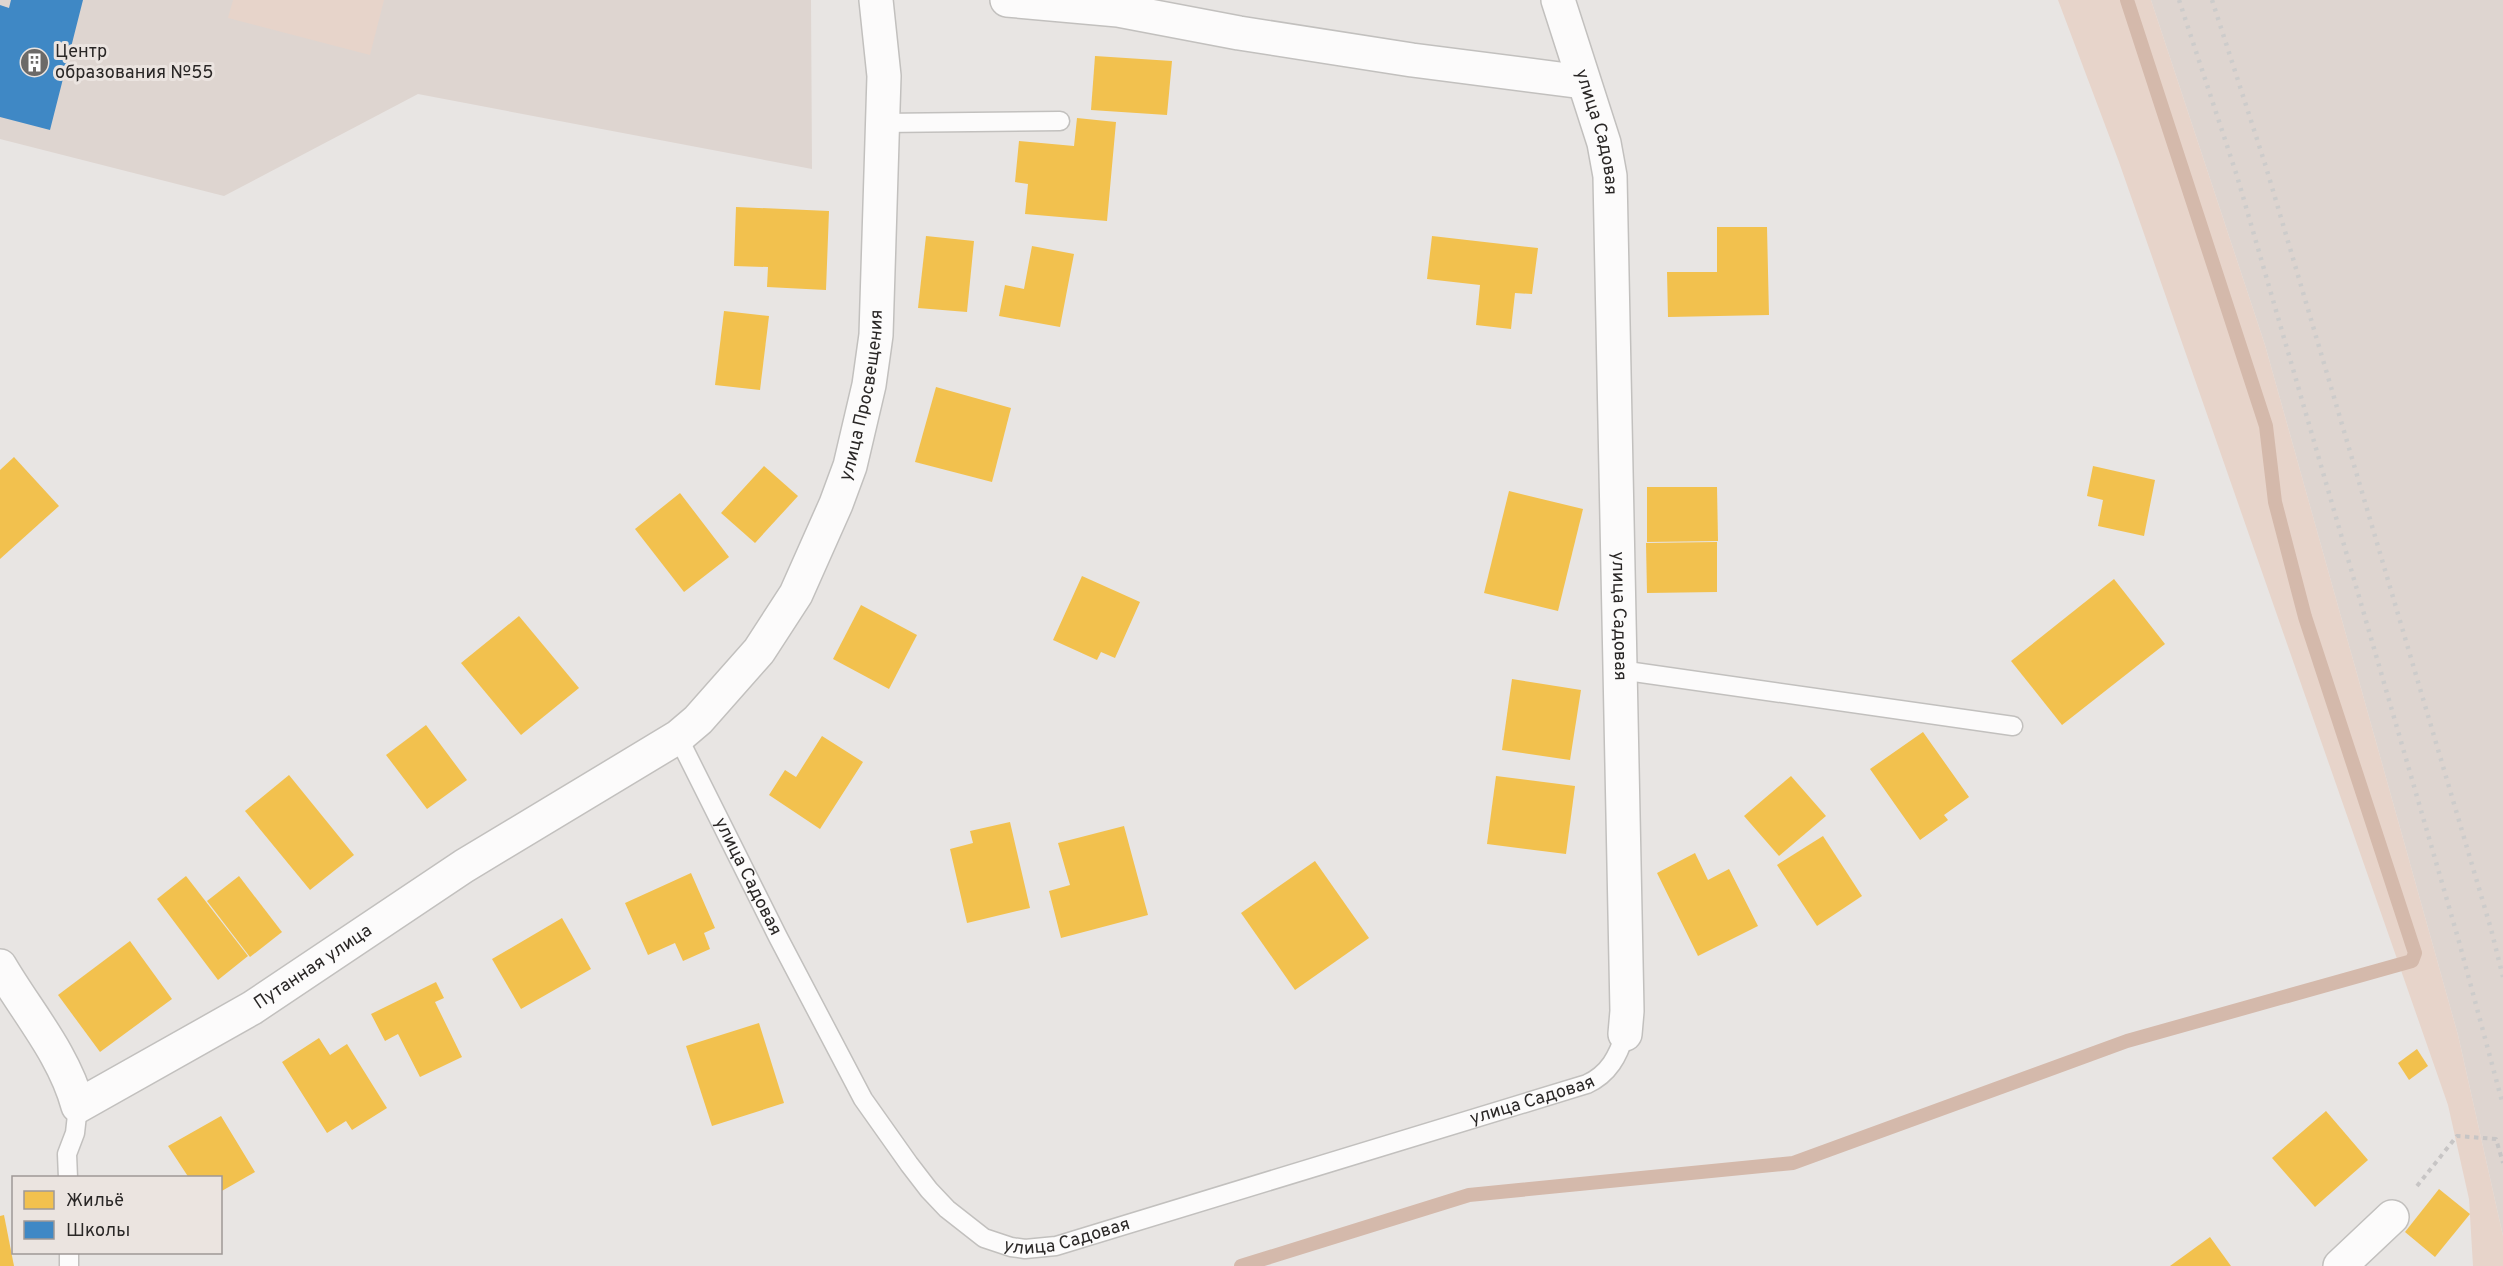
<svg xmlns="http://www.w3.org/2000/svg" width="2503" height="1266" font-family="Overpass,sans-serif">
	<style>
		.built { fill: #ded5d0 }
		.green { fill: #e7d4ca }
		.homes { fill: #f2c14e }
		.schools { fill: #3f88c5 }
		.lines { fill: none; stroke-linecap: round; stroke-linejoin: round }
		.stream { stroke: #d4b9ab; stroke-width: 14 }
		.lane-casing { stroke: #c2c0be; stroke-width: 21 }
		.street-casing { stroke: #c2c0be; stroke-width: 36 }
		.path { stroke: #c7c5c5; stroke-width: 4; stroke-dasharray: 4.5 4.5; stroke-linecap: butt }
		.lane { stroke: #fcfbfb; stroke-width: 18 }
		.street { stroke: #fcfbfb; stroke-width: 33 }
		.rail { stroke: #cdcccb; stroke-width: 4.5; stroke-dasharray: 3 6; stroke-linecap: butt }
		.labels { text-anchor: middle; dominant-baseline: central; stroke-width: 6; stroke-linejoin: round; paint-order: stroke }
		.poi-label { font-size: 18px; fill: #2a2726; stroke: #ebe4e0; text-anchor: start }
		.street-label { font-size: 18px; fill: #2a2726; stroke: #ebe4e0 }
	</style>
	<rect width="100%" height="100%" fill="#e8e5e3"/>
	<g class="built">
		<path d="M 0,0 L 811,0 L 812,169 L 418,94 L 224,196 L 0,139 Z"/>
		<path d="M 2151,0 L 2503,0 L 2503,1236 L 2458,1035 L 2265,345 Z"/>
	</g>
	<g class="green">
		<path d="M 233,0 L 384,0 L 370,55 L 228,18 Z"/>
		<path d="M 2058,0 L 2151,0 L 2265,345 L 2458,1035 L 2503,1236 L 2503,1266 L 2473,1266 L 2469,1199 L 2448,1105 L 2119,162 Z"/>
	</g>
	<g class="homes">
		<path d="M 1095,56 L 1172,61 L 1167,115 L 1091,110 Z"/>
		<path d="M 1077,118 L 1116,122 L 1107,221 L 1025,214 L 1028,184 L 1015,182 L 1019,141 L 1074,146 Z"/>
		<path d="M 736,207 L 829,211 L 826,290 L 767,287 L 768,267 L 734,266 Z"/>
		<path d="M 1717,227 L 1767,227 L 1769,315 L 1668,317 L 1667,272 L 1717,272 Z"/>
		<path d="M 926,236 L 974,241 L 967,312 L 918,308 Z"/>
		<path d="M 1432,236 L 1538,248 L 1532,294 L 1515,293 L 1511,329 L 1476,325 L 1480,285 L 1427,279 Z"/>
		<path d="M 1032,246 L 1074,254 L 1060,327 L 999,316 L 1005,285 L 1024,289 Z"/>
		<path d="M 724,311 L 769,316 L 760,390 L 715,385 Z"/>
		<path d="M 936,387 L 1011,408 L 992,482 L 915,462 Z"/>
		<path d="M 14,457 L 59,506 L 0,559 L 0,470 Z"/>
		<path d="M 764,466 L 798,496 L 755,543 L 721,513 Z"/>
		<path d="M 2093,466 L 2155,480 L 2144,536 L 2098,526 L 2103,500 L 2087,496 Z"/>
		<path d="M 1647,487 L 1717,487 L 1718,541 L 1647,542 Z"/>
		<path d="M 1509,491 L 1583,509 L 1558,611 L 1484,593 Z"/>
		<path d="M 680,493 L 729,557 L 684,592 L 635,529 Z"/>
		<path d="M 1717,542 L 1717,592 L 1647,593 L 1646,543 Z"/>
		<path d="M 1082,576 L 1140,602 L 1115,658 L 1101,652 L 1097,660 L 1053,640 Z"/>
		<path d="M 2114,579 L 2165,644 L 2062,725 L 2011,661 Z"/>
		<path d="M 861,605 L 917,635 L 889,689 L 833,659 Z"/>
		<path d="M 519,616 L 579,688 L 521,735 L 461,663 Z"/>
		<path d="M 1512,679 L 1581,690 L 1570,760 L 1502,750 Z"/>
		<path d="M 426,725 L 467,780 L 427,809 L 386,755 Z"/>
		<path d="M 1923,732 L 1969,797 L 1944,815 L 1948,820 L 1920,840 L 1870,769 Z"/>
		<path d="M 822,736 L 863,762 L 820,829 L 769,795 L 785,770 L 796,777 Z"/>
		<path d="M 289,775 L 354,855 L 310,890 L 245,811 Z"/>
		<path d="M 1496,776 L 1575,786 L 1566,854 L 1487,844 Z"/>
		<path d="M 1791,776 L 1826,816 L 1779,856 L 1744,816 Z"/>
		<path d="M 1010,822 L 1030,908 L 967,923 L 950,849 L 973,843 L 970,831 Z"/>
		<path d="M 1124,826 L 1148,915 L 1061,938 L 1049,891 L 1070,885 L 1058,843 Z"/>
		<path d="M 1823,836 L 1862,896 L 1817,926 L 1777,865 Z"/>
		<path d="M 1695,853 L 1708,880 L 1729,869 L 1758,926 L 1698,956 L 1657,873 Z"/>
		<path d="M 1315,861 L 1369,938 L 1295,990 L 1241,913 Z"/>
		<path d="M 691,873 L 715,928 L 704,933 L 710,949 L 683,961 L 675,943 L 648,955 L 625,903 Z"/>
		<path d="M 186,876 L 248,956 L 218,980 L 157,899 Z"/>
		<path d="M 239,876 L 282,932 L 250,957 L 207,901 Z"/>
		<path d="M 562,918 L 591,969 L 521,1009 L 492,959 Z"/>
		<path d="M 130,941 L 172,999 L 100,1052 L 58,995 Z"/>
		<path d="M 436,982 L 444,998 L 435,1002 L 462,1057 L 420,1077 L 398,1034 L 385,1041 L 371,1014 Z"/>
		<path d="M 759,1023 L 784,1103 L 712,1126 L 686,1046 Z"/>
		<path d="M 319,1038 L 330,1055 L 347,1044 L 387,1108 L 352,1130 L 346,1121 L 327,1133 L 282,1062 Z"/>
		<path d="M 2417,1049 L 2428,1066 L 2409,1080 L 2398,1063 Z"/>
		<path d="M 2326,1111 L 2368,1160 L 2315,1207 L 2272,1158 Z"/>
		<path d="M 221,1116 L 255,1172 L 220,1192 L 220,1178 L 189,1178 L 168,1146 Z"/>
		<path d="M 2439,1189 L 2470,1214 L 2435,1257 L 2405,1232 Z"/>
		<path d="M 4,1215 L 14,1266 L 0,1266 L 0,1216 Z"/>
		<path d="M 2210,1237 L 2231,1266 L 2170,1266 Z"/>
	</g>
	<path class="schools" d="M 11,0 L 83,0 L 50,130 L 0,117 L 0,5 L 9,8 Z"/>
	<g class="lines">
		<path class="stream" d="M 1241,1266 L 1469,1195 L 1793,1163 L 2127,1041 L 2412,961 L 2415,953 L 2305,617 L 2275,502 L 2266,426 L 2127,0"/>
		<defs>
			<g id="lane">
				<path d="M 882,123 L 1060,121"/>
				<path d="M 1620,670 L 2013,726"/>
				<path id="s1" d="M 678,737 L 778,937 L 863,1099 L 909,1164 L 929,1190 L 947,1209 L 984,1238 L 1011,1247 L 1025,1249 L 1056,1246 L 1587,1084 C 1609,1074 1618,1056 1625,1034"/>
				<path d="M 68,1178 L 67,1154 L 75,1133 L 78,1106"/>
				<path d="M 69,1252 L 69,1266"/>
			</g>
			<g id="street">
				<path d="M 1007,0 L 1118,10 L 1239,33 L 1412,60 L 1583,82"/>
				<path id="s2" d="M 1558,0 L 1604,143 L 1610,176 L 1627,1011 L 1625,1034"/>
				<path id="s3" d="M 0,966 C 27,1012 64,1054 78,1106 L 252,1008 L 464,866 L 678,737 L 698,720 L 759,651 L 796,594 L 836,504 L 850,466 L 869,385 L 876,335 L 884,76 L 876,0"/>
				<path d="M 2340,1266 L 2392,1217"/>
			</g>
		</defs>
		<use href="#lane" class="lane-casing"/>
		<use href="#street" class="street-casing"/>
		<path class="path" d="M 2417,1186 L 2457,1136 L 2496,1139 L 2503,1163"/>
		<use href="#lane" class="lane"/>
		<use href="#street" class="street"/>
		<g class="rail">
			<path d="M 2179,0 L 2237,176 L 2458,938 L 2503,1105"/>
			<path d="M 2212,0 L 2266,167 L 2491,929 L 2503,977"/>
		</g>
	</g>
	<defs>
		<symbol id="building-disc" viewBox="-11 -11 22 22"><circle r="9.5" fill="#6c6a68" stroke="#ebe4e0"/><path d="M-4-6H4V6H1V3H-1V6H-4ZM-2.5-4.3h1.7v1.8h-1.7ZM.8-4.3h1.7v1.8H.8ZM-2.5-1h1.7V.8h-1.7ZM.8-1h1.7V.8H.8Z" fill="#fff"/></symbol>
	</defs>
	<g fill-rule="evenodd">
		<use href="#building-disc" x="18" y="46" width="33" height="33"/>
	</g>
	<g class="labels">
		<g class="poi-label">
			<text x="55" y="52">Центр<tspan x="55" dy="21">образования №55</tspan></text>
		</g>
		<g class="street-label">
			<text stroke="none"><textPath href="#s2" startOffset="138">улица Садовая</textPath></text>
			<text stroke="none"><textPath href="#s3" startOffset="1263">улица Просвещения</textPath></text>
			<text stroke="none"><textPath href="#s2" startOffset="624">улица Садовая</textPath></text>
			<text stroke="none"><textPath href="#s1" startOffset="156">улица Садовая</textPath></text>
			<text stroke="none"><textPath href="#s3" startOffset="434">Путанная улица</textPath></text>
			<text stroke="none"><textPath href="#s1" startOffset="1164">улица Садовая</textPath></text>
			<text stroke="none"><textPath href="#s1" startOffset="678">улица Садовая</textPath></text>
		</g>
	</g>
	<rect x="12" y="1176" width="210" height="78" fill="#ebe4e0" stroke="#9e9896" stroke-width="1.5"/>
	<rect x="24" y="1191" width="30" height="18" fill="#f2c14e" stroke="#9e9896" stroke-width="1.5"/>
	<text x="66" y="1206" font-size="18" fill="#2a2726">Жильё</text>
	<rect x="24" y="1221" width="30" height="18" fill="#3f88c5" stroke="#9e9896" stroke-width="1.5"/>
	<text x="66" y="1236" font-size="18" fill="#2a2726">Школы</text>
</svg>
